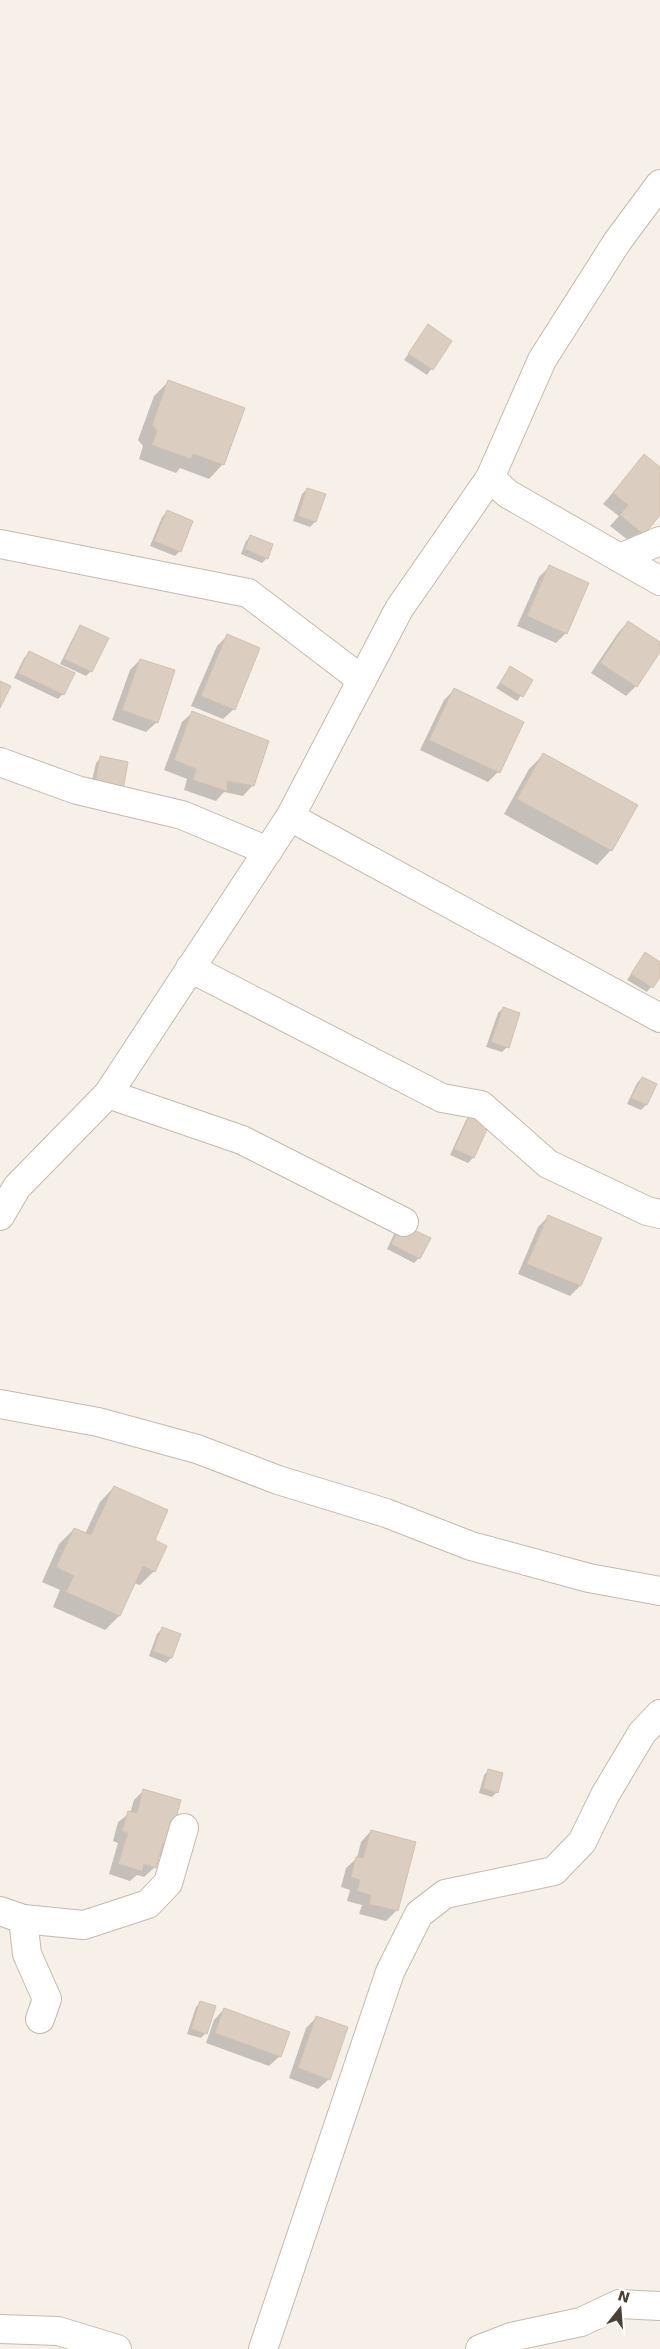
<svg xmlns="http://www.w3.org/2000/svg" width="660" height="2349" font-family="'DejaVu Sans',sans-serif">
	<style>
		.shadow { fill: #0003 }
		.building { fill: #dbcdbf; stroke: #d4c1af }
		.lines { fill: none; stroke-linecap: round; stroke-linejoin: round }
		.street-casing { stroke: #c5b9ad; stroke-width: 30 }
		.street { stroke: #fff; stroke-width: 28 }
	</style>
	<rect width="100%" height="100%" fill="#f6f0e8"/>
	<g class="shadow">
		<path d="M 428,326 L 451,341 L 427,375 L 404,360 Z"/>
		<path d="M 169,381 L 223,464 L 209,479 L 180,468 L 176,473 L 139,459 L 143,446 L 138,440 L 154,396 Z"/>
		<path d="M 644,456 L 660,469 L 660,513 L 633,544 L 610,526 L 619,516 L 603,504 Z"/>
		<path d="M 307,489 L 324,495 L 315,522 L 310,527 L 293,521 L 302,494 Z"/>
		<path d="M 167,512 L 180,551 L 175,556 L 150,546 L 162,517 Z"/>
		<path d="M 251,536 L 267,558 L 262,563 L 241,554 L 246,541 Z"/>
		<path d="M 549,567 L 566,633 L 556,643 L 517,626 L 539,577 Z"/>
		<path d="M 628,622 L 660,643 L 660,650 L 636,686 L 626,696 L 591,673 L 618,633 Z"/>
		<path d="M 81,626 L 91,671 L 86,676 L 60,664 L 76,632 Z"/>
		<path d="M 227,636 L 234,709 L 223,719 L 191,706 L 217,646 Z"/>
		<path d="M 29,653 L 63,694 L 58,699 L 14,678 L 24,658 Z"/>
		<path d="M 140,660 L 157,722 L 146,732 L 112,720 L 130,670 Z"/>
		<path d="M 510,668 L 532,681 L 517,701 L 496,688 Z"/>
		<path d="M 454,690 L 498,772 L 488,782 L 420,750 L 444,700 Z"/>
		<path d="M 193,712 L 253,785 L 243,796 L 224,792 L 216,801 L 184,790 L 187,779 L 164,770 L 182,722 Z"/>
		<path d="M 543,755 L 611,850 L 597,865 L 504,814 L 529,769 Z"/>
		<path d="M 101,758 L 116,794 L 90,789 L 96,763 Z"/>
		<path d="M 645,954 L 660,964 L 660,975 L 647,992 L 627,980 Z"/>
		<path d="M 503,1008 L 507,1047 L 502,1052 L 486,1047 L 498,1013 Z"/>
		<path d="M 642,1078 L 655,1085 L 646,1105 L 641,1110 L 627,1104 L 637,1083 Z"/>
		<path d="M 471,1115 L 488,1123 L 473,1158 L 468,1163 L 450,1155 L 466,1120 Z"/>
		<path d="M 548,1217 L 600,1239 L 580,1286 L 570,1296 L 518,1274 L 538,1227 Z"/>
		<path d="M 396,1230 L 419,1258 L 414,1263 L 387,1249 Z"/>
		<path d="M 114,1487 L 153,1541 L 154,1571 L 140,1585 L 134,1583 L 119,1616 L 105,1630 L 53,1607 L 60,1590 L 42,1582 L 59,1544 L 74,1529 L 85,1534 L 100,1502 Z"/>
		<path d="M 162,1629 L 171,1658 L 166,1663 L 149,1656 L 157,1634 Z"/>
		<path d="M 489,1770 L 497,1792 L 492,1797 L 479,1793 L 484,1775 Z"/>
		<path d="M 144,1790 L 180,1801 L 162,1857 L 158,1855 L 155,1867 L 144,1877 L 137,1875 L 130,1881 L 109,1874 L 118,1843 L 113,1841 L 118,1822 L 130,1813 L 134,1800 Z"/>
		<path d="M 371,1831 L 414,1843 L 396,1911 L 386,1921 L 359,1914 L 362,1905 L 347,1901 L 350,1890 L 341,1887 L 346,1868 L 357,1858 L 361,1842 Z"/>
		<path d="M 201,2002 L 206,2033 L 201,2038 L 187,2034 L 196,2007 Z"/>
		<path d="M 224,2009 L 280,2056 L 269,2066 L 206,2043 L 214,2020 Z"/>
		<path d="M 317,2017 L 329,2079 L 318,2089 L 289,2078 L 306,2028 Z"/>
	</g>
	<g class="building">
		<path d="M 428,324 L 452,341 L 433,370 L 408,354 Z"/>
		<path d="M 168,380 L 245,408 L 224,465 L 193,454 L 191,459 L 152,445 L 157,431 L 152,425 Z"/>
		<path d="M 644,454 L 660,467 L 660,515 L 644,535 L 620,515 L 628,505 L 613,493 Z"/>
		<path d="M 307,488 L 326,494 L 316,522 L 298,516 Z"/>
		<path d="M 167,510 L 193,521 L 181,552 L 154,541 Z"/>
		<path d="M 250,535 L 273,544 L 268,559 L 245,549 Z"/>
		<path d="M 549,565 L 589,583 L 567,634 L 527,616 Z"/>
		<path d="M 628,621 L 660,642 L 660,652 L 637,687 L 600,663 Z"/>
		<path d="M 80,625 L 109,638 L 92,672 L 64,659 Z"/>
		<path d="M 227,634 L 260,648 L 235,710 L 201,696 Z"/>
		<path d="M 29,651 L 75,673 L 64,695 L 18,673 Z"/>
		<path d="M 140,659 L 175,670 L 158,723 L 122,710 Z"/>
		<path d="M 510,666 L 533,680 L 523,697 L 500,683 Z"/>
		<path d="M 0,681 L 11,686 L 0,708 Z"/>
		<path d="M 454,688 L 524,722 L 500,773 L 429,740 Z"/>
		<path d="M 192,711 L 269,741 L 254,786 L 227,781 L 227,791 L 193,780 L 196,769 L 174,760 Z"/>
		<path d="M 543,753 L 638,805 L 612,851 L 517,799 Z"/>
		<path d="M 100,756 L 128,762 L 123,790 L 95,784 Z"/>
		<path d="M 645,952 L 660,962 L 660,977 L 653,988 L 631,974 Z"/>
		<path d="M 503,1007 L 520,1013 L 509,1048 L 491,1042 Z"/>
		<path d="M 642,1077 L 657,1084 L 647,1105 L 631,1098 Z"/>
		<path d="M 470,1114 L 490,1123 L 474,1158 L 454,1149 Z"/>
		<path d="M 548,1215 L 602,1238 L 581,1286 L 527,1264 Z"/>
		<path d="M 401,1224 L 431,1238 L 420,1259 L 391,1244 Z"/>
		<path d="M 114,1486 L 168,1510 L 155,1540 L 167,1546 L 155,1572 L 143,1566 L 120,1616 L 66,1592 L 74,1576 L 56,1567 L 74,1528 L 91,1535 Z"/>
		<path d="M 162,1627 L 181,1634 L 172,1658 L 153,1651 Z"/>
		<path d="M 488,1769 L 503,1773 L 498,1793 L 483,1788 Z"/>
		<path d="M 143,1789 L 181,1800 L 173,1829 L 173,1847 L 163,1844 L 156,1868 L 144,1864 L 142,1871 L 118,1864 L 128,1833 L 122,1831 L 128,1811 L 137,1813 Z"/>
		<path d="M 371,1830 L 416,1842 L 398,1911 L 369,1904 L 371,1895 L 357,1891 L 360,1880 L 351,1877 L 356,1857 L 363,1858 Z"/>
		<path d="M 200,2001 L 216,2006 L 207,2034 L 191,2029 Z"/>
		<path d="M 224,2008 L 290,2032 L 281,2057 L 215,2033 Z"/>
		<path d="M 316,2016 L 348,2027 L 330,2080 L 298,2068 Z"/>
	</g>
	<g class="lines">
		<defs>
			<g id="street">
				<path d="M 490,478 L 508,494 L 660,581"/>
				<path d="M 0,544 L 248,593 L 362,680"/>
				<path d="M 620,558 L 660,541"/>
				<path d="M 0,762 L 77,790 L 182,815 L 268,851"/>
				<path d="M 290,817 L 660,1018"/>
				<path d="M 190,968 L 442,1098 L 481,1105 L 548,1164 L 647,1211 L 660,1214"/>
				<path d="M 108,1094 L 242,1140 L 404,1222"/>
				<path d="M 0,1216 L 17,1187 L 108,1094 L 290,817 L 399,609 L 490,478 L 542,360 L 617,242 L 660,184"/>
				<path d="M 0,1404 L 98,1422 L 197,1449 L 278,1480 L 386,1513 L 471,1546 L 589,1578 L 660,1591"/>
				<path d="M 0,1911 L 23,1919 L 27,1954 L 47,1999 L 40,2019"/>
				<path d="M 23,1919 L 84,1925 L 148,1904 L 168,1883 L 184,1828"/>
				<path d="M 0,2329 L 58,2331 L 117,2349"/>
				<path d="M 263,2349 L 390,1972 L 419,1914 L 445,1894 L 554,1871 L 582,1842 L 605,1795 L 642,1733 L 660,1714"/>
				<path d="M 480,2349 L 511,2337 L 581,2322 L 619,2304 L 660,2306"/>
			</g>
		</defs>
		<use href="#street" class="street-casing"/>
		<use href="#street" class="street"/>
	</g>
	<g transform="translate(620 2309) rotate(17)" stroke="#ffffff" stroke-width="4" paint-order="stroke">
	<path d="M0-4L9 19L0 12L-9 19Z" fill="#4a4036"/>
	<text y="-8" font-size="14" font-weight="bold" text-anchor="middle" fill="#4a4036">N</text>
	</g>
</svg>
